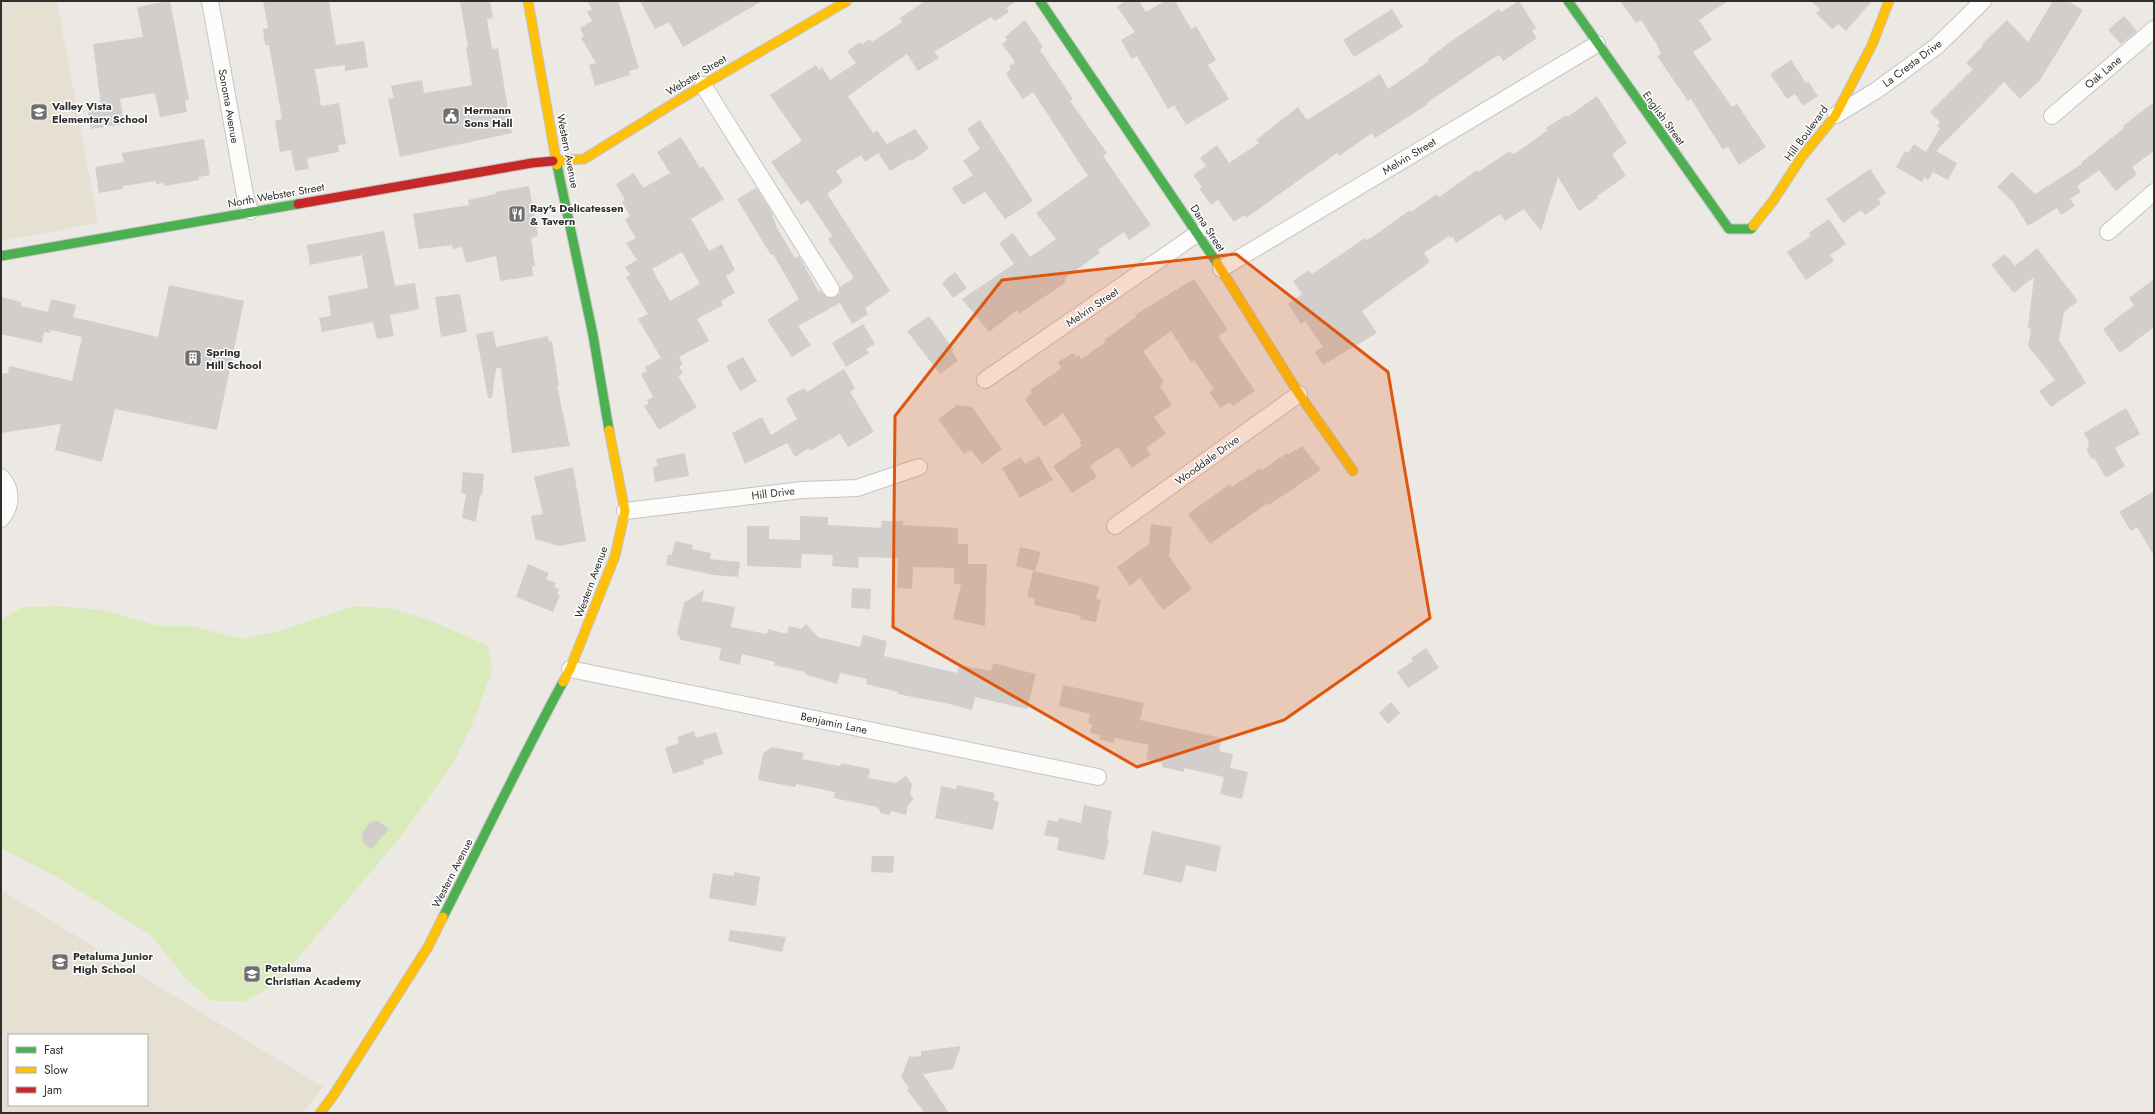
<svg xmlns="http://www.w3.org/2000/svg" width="2155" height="1114" font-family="Jost,sans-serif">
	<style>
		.education { fill: #e6e0d3; fill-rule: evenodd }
		.pitch { fill: #d9eabb }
		.building { fill: #d1cecb; fill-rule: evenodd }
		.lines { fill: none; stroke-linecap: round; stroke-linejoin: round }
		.street-casing { stroke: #c5c4c5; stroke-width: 18 }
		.fast-casing { stroke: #c5c4c5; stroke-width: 11 }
		.slow-casing { stroke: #c5c4c5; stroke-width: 11 }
		.jam-casing { stroke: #c5c4c5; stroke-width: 11 }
		.street { stroke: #fcfcfb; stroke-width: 16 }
		.fast { stroke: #4caf50; stroke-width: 9 }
		.slow { stroke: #ffc107; stroke-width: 9 }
		.jam { stroke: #c62828; stroke-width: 9 }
		.marked { fill: #df570e; fill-opacity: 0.2; stroke: #df570e; stroke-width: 3; stroke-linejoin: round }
		.labels { text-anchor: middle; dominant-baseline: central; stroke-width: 3; stroke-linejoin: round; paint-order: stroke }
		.street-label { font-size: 11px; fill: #2e2e2e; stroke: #fff }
		.poi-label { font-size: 11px; font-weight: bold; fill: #2e2e2e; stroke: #fff; text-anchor: start }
	</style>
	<rect width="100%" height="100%" fill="#ece8e4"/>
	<g class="education">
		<path d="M 1,1 L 57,1 L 98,223 L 1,241 Z"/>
		<path d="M 1,890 L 323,1087 L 303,1113 L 1,1113 ZM 9,1035 L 147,1035 L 147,1105 L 9,1105 Z"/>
	</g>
	<path class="pitch" d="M 57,606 L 102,610 L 158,626 L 192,626 L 241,639 L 280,631 L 353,606 L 389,608 L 430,620 L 488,646 L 492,670 L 474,720 L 454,762 L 402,835 L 275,985 L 245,1001 L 212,1001 L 186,979 L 151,935 L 59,878 L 1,848 L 1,620 L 23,607 Z"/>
	<g class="building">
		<path d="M 170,1 L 189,100 L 185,100 L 187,112 L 160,117 L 155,93 L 120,99 L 124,124 L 91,129 L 87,107 L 101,105 L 93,44 L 143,37 L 137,7 Z"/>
		<path d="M 263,1 L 329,1 L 336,45 L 364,41 L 368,67 L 345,71 L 345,65 L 315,69 L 321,106 L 339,103 L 346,144 L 338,145 L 339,152 L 307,158 L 309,169 L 295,171 L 291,150 L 280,152 L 275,121 L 282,119 L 269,45 L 265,45 L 263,29 L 268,28 Z"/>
		<path d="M 460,1 L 490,1 L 493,18 L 487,19 L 492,49 L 498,48 L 512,133 L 400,157 L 388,99 L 394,98 L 391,86 L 422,80 L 424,93 L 472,85 L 466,47 L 468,47 Z"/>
		<path d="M 587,1 L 618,1 L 639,68 L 629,71 L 630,75 L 595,86 L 589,65 L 596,63 L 581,38 L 584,36 L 580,28 L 592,21 L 587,12 L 592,9 Z"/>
		<path d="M 640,1 L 762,1 L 683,47 L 669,22 L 655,29 Z"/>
		<path d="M 925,1 L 1017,1 L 1006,8 L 1009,12 L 995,21 L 991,17 L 934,52 L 939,58 L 918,71 L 907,54 L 848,96 L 873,133 L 877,130 L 887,144 L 915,129 L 929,148 L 912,161 L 910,159 L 890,171 L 878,153 L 865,162 L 861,155 L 836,171 L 843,182 L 827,194 L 890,291 L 865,308 L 868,314 L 852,324 L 840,303 L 798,326 L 811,345 L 792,357 L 767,320 L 799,299 L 773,254 L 771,255 L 737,199 L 756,188 L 771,211 L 777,228 L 795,258 L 799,256 L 819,292 L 821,291 L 826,297 L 836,297 L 840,293 L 840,287 L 854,278 L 828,239 L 832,236 L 808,200 L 801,205 L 771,162 L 802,141 L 770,95 L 816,65 L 819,70 L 822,67 L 830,80 L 856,63 L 847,51 L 860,42 L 862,44 L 870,39 L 872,42 L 902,22 L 900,18 Z"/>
		<path d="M 1125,1 L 1139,1 L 1146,12 L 1165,1 L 1175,1 L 1191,29 L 1196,26 L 1216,60 L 1208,65 L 1229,99 L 1186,125 L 1174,105 L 1168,109 L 1137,56 L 1132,59 L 1121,40 L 1135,32 L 1117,7 Z"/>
		<path d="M 1519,1 L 1536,28 L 1532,31 L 1537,38 L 1503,61 L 1499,55 L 1484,64 L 1427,103 L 1428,104 L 1375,138 L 1372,133 L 1339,156 L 1337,153 L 1246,218 L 1244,215 L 1234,222 L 1218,200 L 1211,205 L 1199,188 L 1202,187 L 1193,175 L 1206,166 L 1200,158 L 1217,145 L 1229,163 L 1259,143 L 1256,140 L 1298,107 L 1307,120 L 1380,74 L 1388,89 L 1429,61 L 1428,59 L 1450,42 L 1499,9 L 1501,12 Z"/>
		<path d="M 1620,1 L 1728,1 L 1699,20 L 1712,40 L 1693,52 L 1732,107 L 1737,104 L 1766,147 L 1739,165 L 1728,147 L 1723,150 L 1691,99 L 1688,101 L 1657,56 L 1661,54 L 1657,45 L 1641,20 L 1636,23 Z"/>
		<path d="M 1811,1 L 1872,1 L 1846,31 L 1838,24 L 1832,29 L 1816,13 L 1820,9 Z"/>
		<path d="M 2053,1 L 2068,1 L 2083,10 L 2040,80 L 2020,99 L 2004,82 L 1936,151 L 1957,163 L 1948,180 L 1933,172 L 1928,180 L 1924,177 L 1922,182 L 1896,167 L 1905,151 L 1908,153 L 1914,144 L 1926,152 L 1940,128 L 1937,126 L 1940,122 L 1930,112 L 1973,69 L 1966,63 L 1983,46 L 1982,44 L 2007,20 L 2028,42 Z"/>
		<path d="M 1392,9 L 1403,27 L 1354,57 L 1343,40 Z"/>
		<path d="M 2124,16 L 2137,31 L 2121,44 L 2108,30 Z"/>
		<path d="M 1025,20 L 1043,47 L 1040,50 L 1073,99 L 1070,101 L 1107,153 L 1103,156 L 1151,225 L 1129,240 L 1124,232 L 1098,250 L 1100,253 L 1065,278 L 1066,280 L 1065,283 L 1019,314 L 1017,310 L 989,332 L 962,299 L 1014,264 L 999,243 L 1013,233 L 1030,257 L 1056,239 L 1036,213 L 1088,176 L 1033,92 L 1023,99 L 1007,76 L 1008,75 L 1006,73 L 1011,69 L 1009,66 L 1015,62 L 1002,44 L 1007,40 L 1005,37 Z"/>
		<path d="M 1791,60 L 1806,83 L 1808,81 L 1818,96 L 1803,106 L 1795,94 L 1787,99 L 1770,74 Z"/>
		<path d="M 1597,96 L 1627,143 L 1612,154 L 1626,176 L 1597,196 L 1598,198 L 1579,211 L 1558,177 L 1541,231 L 1524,209 L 1505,221 L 1500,214 L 1456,243 L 1453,237 L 1451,238 L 1449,236 L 1424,253 L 1430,262 L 1362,311 L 1377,333 L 1323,365 L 1315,352 L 1323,347 L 1305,321 L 1301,324 L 1288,304 L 1302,294 L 1293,281 L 1309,270 L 1312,274 L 1365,238 L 1366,240 L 1371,238 L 1410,210 L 1411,212 L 1437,194 L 1439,197 L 1477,170 L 1478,172 L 1510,151 L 1512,154 L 1516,153 L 1548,130 L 1546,128 L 1566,115 L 1567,117 Z"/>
		<path d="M 2154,102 L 2154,151 L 2132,167 L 2137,174 L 2116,191 L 2099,170 L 2077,186 L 2081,192 L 2070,199 L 2075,206 L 2061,215 L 2057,208 L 2028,226 L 2013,202 L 1997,187 L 2012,172 L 2035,194 L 2082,164 L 2081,163 L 2124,128 L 2123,126 Z"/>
		<path d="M 980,120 L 1033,201 L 1005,219 L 985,192 L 963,205 L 952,188 L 973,175 L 963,161 L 980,149 L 967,129 Z"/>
		<path d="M 681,137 L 700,168 L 703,166 L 724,199 L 691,219 L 709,251 L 722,244 L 735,270 L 726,276 L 735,293 L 721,301 L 723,305 L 697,319 L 709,341 L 679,357 L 683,365 L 679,366 L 683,373 L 678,376 L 697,407 L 659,430 L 644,406 L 649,403 L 647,400 L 653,397 L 641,374 L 647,371 L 645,367 L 661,358 L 638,319 L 648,314 L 626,277 L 630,275 L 625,267 L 637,260 L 626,243 L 636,238 L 625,220 L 630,216 L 622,202 L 625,200 L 616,184 L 634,173 L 643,188 L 670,173 L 657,152 ZM 682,252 L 700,284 L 670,301 L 652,269 Z"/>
		<path d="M 204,139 L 210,175 L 199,177 L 199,180 L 164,186 L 163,183 L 156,184 L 156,181 L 123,186 L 123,189 L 99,193 L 95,167 L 124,162 L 122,153 Z"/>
		<path d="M 1870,169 L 1886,193 L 1878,199 L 1881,204 L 1865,215 L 1861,210 L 1843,223 L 1826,199 Z"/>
		<path d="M 529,186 L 538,236 L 531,238 L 535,266 L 532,266 L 533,276 L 500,281 L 496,256 L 466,263 L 462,247 L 453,249 L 452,245 L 419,249 L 413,214 L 469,205 L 468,200 L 496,194 L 495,192 Z"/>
		<path d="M 1829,219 L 1846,244 L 1830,255 L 1834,261 L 1806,280 L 1787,252 L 1811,236 L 1809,233 Z"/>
		<path d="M 384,231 L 395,286 L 415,283 L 419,309 L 390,315 L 394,336 L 377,339 L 373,322 L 322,332 L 319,318 L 331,316 L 328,296 L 368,288 L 362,255 L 310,265 L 307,245 Z"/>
		<path d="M 2037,248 L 2078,301 L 2064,312 L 2059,340 L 2086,383 L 2051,407 L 2039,391 L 2055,380 L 2028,346 L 2031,329 L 2028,328 L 2034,277 L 2014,293 L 1991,265 L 2005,254 L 2015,266 Z"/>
		<path d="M 955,272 L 967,288 L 953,298 L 942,283 Z"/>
		<path d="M 1194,279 L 1228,330 L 1218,336 L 1255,391 L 1233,406 L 1230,402 L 1220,408 L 1209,392 L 1214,389 L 1194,360 L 1191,362 L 1171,331 L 1143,351 L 1164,382 L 1160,386 L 1172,405 L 1154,417 L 1166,434 L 1146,448 L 1151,455 L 1132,468 L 1118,447 L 1090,466 L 1097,477 L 1072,493 L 1053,466 L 1082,446 L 1079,442 L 1081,441 L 1063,413 L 1044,427 L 1025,399 L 1032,393 L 1030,390 L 1059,370 L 1061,367 L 1058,362 L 1073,353 L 1076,357 L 1079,355 L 1081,359 L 1106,342 L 1104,340 L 1136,317 L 1135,315 Z"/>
		<path d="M 2154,279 L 2154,327 L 2120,353 L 2103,329 L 2134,305 L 2129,298 Z"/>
		<path d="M 169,285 L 244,301 L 217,430 L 115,409 L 102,462 L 55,450 L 61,424 L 1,433 L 1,374 L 8,373 L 9,366 L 72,381 L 82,337 L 51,330 L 50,333 L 44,332 L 42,343 L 1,334 L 1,297 L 21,302 L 21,306 L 48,312 L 51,299 L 76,305 L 73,317 L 158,337 Z"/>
		<path d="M 460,294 L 467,332 L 441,337 L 435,297 Z"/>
		<path d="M 929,316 L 954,350 L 952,351 L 958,361 L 940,374 L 907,331 Z"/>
		<path d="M 863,324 L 875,344 L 866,349 L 869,353 L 846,367 L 832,343 Z"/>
		<path d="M 493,331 L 496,347 L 548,336 L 549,342 L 552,341 L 559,386 L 557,386 L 570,446 L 512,453 L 501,368 L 496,368 L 492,398 L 488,398 L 476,334 Z"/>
		<path d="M 743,357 L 757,381 L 740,391 L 726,366 Z"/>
		<path d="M 844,369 L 855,388 L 850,392 L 874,432 L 848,447 L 840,434 L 810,451 L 809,448 L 795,457 L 787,443 L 745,464 L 732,433 L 762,417 L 771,435 L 797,419 L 786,399 L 789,396 L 804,388 L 807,392 Z"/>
		<path d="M 957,405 L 972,407 L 1002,449 L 982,464 L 971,450 L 964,454 L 938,419 Z"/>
		<path d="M 2126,408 L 2140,434 L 2115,448 L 2125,466 L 2106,478 L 2095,459 L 2091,458 L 2087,451 L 2089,442 L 2084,433 Z"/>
		<path d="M 1302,446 L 1321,470 L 1269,505 L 1268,503 L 1210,544 L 1188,514 L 1230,484 L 1232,487 L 1260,468 L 1262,470 L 1287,453 L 1288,455 Z"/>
		<path d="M 685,453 L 689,476 L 655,482 L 653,467 L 658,466 L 656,459 Z"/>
		<path d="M 1039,456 L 1053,480 L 1020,498 L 1002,468 L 1021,457 L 1025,464 Z"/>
		<path d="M 573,467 L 586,541 L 559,546 L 535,539 L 531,516 L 543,514 L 534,477 Z"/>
		<path d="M 463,472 L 484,474 L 482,495 L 480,495 L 476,522 L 462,518 L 466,494 L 461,493 Z"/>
		<path d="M 2154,491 L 2154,556 L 2137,527 L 2131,531 L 2119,512 Z"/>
		<path d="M 800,516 L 828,517 L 828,525 L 881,528 L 882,521 L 903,521 L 903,525 L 958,528 L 958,544 L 968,544 L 968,564 L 987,564 L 985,626 L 953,619 L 961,584 L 954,584 L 954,568 L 913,567 L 912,589 L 897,588 L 898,558 L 859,557 L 858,568 L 832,566 L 833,555 L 802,554 L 801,568 L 747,566 L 747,526 L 769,526 L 769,539 L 800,540 Z"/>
		<path d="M 1151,524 L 1172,527 L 1169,556 L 1192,589 L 1163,610 L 1140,578 L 1130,586 L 1117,567 L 1149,544 Z"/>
		<path d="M 675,541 L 693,545 L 692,549 L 711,553 L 710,559 L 740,562 L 738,577 L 714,575 L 666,565 L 668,555 L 672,555 Z"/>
		<path d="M 1020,547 L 1041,552 L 1035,571 L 1016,566 Z"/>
		<path d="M 528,564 L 549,573 L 546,579 L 556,583 L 554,587 L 559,589 L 557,594 L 560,595 L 553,612 L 516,597 Z"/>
		<path d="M 1033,571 L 1099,586 L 1096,599 L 1101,600 L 1096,622 L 1080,619 L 1081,616 L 1034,605 L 1035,599 L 1027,597 Z"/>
		<path d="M 852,588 L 871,589 L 870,609 L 851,608 Z"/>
		<path d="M 704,590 L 702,601 L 735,607 L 731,627 L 767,634 L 768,629 L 787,634 L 789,626 L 801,629 L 806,624 L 818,637 L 860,647 L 863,635 L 887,641 L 884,656 L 957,673 L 959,665 L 991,671 L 993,663 L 1036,674 L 1027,709 L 975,697 L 972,710 L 950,704 L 897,694 L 898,692 L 866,684 L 867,679 L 840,673 L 837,684 L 804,674 L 805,672 L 774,665 L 775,662 L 742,654 L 740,665 L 719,660 L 721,648 L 681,640 L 677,633 L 684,603 Z"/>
		<path d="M 1426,648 L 1439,668 L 1408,688 L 1397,672 L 1413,661 L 1411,658 Z"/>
		<path d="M 1063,685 L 1144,703 L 1140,720 L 1222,738 L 1219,751 L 1233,754 L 1230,768 L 1248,772 L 1242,799 L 1220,794 L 1224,777 L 1184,768 L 1184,772 L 1162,767 L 1162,763 L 1146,759 L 1149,745 L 1115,738 L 1114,743 L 1099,739 L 1100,735 L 1090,733 L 1092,724 L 1088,723 L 1090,714 L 1059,706 Z"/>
		<path d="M 1391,702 L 1400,713 L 1388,724 L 1379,713 Z"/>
		<path d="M 694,731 L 696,738 L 716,732 L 723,754 L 703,760 L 704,764 L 673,774 L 665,748 L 679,743 L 677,737 Z"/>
		<path d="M 772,747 L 804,753 L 802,759 L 840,766 L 841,763 L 870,769 L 868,778 L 895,783 L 906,776 L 912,784 L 910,794 L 914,799 L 908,805 L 906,815 L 892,811 L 889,815 L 881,813 L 877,807 L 834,798 L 835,792 L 796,784 L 795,787 L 758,780 L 763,753 Z"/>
		<path d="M 957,785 L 995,793 L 993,800 L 999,802 L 993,830 L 935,818 L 941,786 L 956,789 Z"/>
		<path d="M 1084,805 L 1112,811 L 1107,838 L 1109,841 L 1104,860 L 1057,850 L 1059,838 L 1044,835 L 1048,820 L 1058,822 L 1059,818 L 1081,823 Z"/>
		<path d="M 378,821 L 389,829 L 372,849 L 363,843 L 362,833 L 370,822 Z"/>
		<path d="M 1152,831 L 1221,846 L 1216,872 L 1186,865 L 1182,883 L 1143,874 Z"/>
		<path d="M 872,856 L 894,856 L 893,873 L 871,872 Z"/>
		<path d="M 734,872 L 760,877 L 756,906 L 709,898 L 713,873 L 734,876 Z"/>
		<path d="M 730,930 L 786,937 L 782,952 L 728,941 Z"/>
		<path d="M 961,1046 L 953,1069 L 923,1074 L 949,1113 L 925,1113 L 907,1090 L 909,1088 L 901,1077 L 910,1055 L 911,1057 L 921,1056 L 921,1051 Z"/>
	</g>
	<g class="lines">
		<defs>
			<g id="street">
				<path d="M 210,1 L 245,195 L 250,211"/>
				<path d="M 703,85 L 831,289"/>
				<path d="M 1836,115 L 1877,90 L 1937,46 L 1983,1"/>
				<path d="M 2052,116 L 2154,29"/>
				<path d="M 2108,232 L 2154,192"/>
				<path d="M 1221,269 L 1597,44"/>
				<path d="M 985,380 L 1198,233"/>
				<path d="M 1,477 C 13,490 12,506 1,519"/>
				<path d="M 625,511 L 802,490 L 857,488 L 919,467"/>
				<path d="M 1115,526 L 1299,394"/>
				<path d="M 570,669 L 1098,777"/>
			</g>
			<g id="fast">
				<path d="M 1040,1 L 1217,263"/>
				<path d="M 1568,1 L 1729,229 L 1751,229 L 1753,226"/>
				<path d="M 557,165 L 593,335 L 609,430"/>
				<path d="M 1,256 L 298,204"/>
				<path d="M 443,917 C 483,839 521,759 563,682"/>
			</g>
			<g id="slow">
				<path d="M 528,1 L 557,165"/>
				<path d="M 553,161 L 584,159 L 703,85 L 847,1"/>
				<path d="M 1753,226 L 1773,201 L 1801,158 L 1835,116 L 1872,45 L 1889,1"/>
				<path d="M 1217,263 L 1299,394 L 1353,471"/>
				<path d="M 563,682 L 570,669 L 615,556 L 625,511 L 609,430"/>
				<path d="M 320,1113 L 333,1096 L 428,947 L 443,917"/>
			</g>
			<path id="jam" d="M 298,204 L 532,163 L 553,161"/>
		</defs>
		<use href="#street" class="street-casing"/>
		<use href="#fast" class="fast-casing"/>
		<use href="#slow" class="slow-casing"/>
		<use href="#jam" class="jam-casing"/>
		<use href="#street" class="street"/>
		<use href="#fast" class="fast"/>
		<use href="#slow" class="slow"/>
		<use href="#jam" class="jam"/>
	</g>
	<path class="marked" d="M 1236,254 L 1388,372 L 1430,618 L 1284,720 L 1137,767 L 893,627 L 895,416 L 1002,280 Z"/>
	<defs>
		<symbol id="school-square" viewBox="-11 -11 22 22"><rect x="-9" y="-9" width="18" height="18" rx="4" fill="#706f6e" stroke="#fff"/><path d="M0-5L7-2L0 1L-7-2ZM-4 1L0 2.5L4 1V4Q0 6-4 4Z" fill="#fff"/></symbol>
		<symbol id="civic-square" viewBox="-11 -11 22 22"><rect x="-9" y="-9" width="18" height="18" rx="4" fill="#706f6e" stroke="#fff"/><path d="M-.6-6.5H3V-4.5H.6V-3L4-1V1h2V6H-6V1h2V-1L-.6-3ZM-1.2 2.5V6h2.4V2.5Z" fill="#fff"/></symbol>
		<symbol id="restaurant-square" viewBox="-11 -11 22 22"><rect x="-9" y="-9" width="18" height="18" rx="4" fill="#706f6e" stroke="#fff"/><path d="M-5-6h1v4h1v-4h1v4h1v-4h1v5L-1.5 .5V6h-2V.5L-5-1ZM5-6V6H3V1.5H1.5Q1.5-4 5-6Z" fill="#fff"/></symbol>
		<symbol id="building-square" viewBox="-11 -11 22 22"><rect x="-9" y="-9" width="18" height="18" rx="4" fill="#706f6e" stroke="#fff"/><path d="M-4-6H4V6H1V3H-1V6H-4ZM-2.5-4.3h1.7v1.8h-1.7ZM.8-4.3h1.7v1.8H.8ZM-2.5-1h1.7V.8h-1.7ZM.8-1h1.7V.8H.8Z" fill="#fff"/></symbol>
	</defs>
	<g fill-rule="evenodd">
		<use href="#school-square" x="29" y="102" width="20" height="20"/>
		<use href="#civic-square" x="441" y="106" width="20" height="20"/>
		<use href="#restaurant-square" x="507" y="204" width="20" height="20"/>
		<use href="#building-square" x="183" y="348" width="20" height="20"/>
		<use href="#school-square" x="50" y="952" width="20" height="20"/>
		<use href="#school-square" x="242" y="964" width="20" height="20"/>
	</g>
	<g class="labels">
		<g class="street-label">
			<text transform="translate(1912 63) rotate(-37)">La Cresta Drive</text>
			<text transform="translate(2103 72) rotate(-40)">Oak Lane</text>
			<text transform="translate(696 75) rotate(-31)">Webster Street</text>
			<text transform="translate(229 106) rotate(80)">Sonoma Avenue</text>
			<text transform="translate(1664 118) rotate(54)">English Street</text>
			<text transform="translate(1806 133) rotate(-54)">Hill Boulevard</text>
			<text transform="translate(568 151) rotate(79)">Western Avenue</text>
			<text transform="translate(1409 156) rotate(-31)">Melvin Street</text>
			<text transform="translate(276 195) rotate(-10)">North Webster Street</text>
			<text transform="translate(1208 228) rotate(57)">Dana Street</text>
			<text transform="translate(1092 307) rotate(-34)">Melvin Street</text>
			<text transform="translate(1207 460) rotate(-36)">Wooddale Drive</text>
			<text transform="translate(773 493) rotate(-7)">Hill Drive</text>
			<text transform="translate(591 582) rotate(-70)">Western Avenue</text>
			<text transform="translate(834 723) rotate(12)">Benjamin Lane</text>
			<text transform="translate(452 873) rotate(-63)">Western Avenue</text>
		</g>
		<g class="poi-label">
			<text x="52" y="106">Valley Vista<tspan x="52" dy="13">Elementary School</tspan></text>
			<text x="464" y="110">Hermann<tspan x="464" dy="13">Sons Hall</tspan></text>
			<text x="530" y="208">Ray's Delicatessen<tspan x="530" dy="13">&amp; Tavern</tspan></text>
			<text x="206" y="352">Spring<tspan x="206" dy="13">Hill School</tspan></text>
			<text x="73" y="956">Petaluma Junior<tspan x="73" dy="13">High School</tspan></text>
			<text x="265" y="968">Petaluma<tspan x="265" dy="13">Christian Academy</tspan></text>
		</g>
	</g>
	<rect width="2155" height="1114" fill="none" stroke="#2e2e2e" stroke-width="4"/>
	<rect x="8" y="1034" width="140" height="72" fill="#ffffff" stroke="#ababab"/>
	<rect x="16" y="1047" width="20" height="6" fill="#4caf50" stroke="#ababab"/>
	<text x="44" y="1054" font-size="12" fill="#2e2e2e">Fast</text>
	<rect x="16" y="1067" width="20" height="6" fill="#ffc107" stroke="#ababab"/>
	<text x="44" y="1074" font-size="12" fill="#2e2e2e">Slow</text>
	<rect x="16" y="1087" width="20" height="6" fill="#c62828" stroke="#ababab"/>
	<text x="44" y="1094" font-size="12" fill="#2e2e2e">Jam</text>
</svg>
